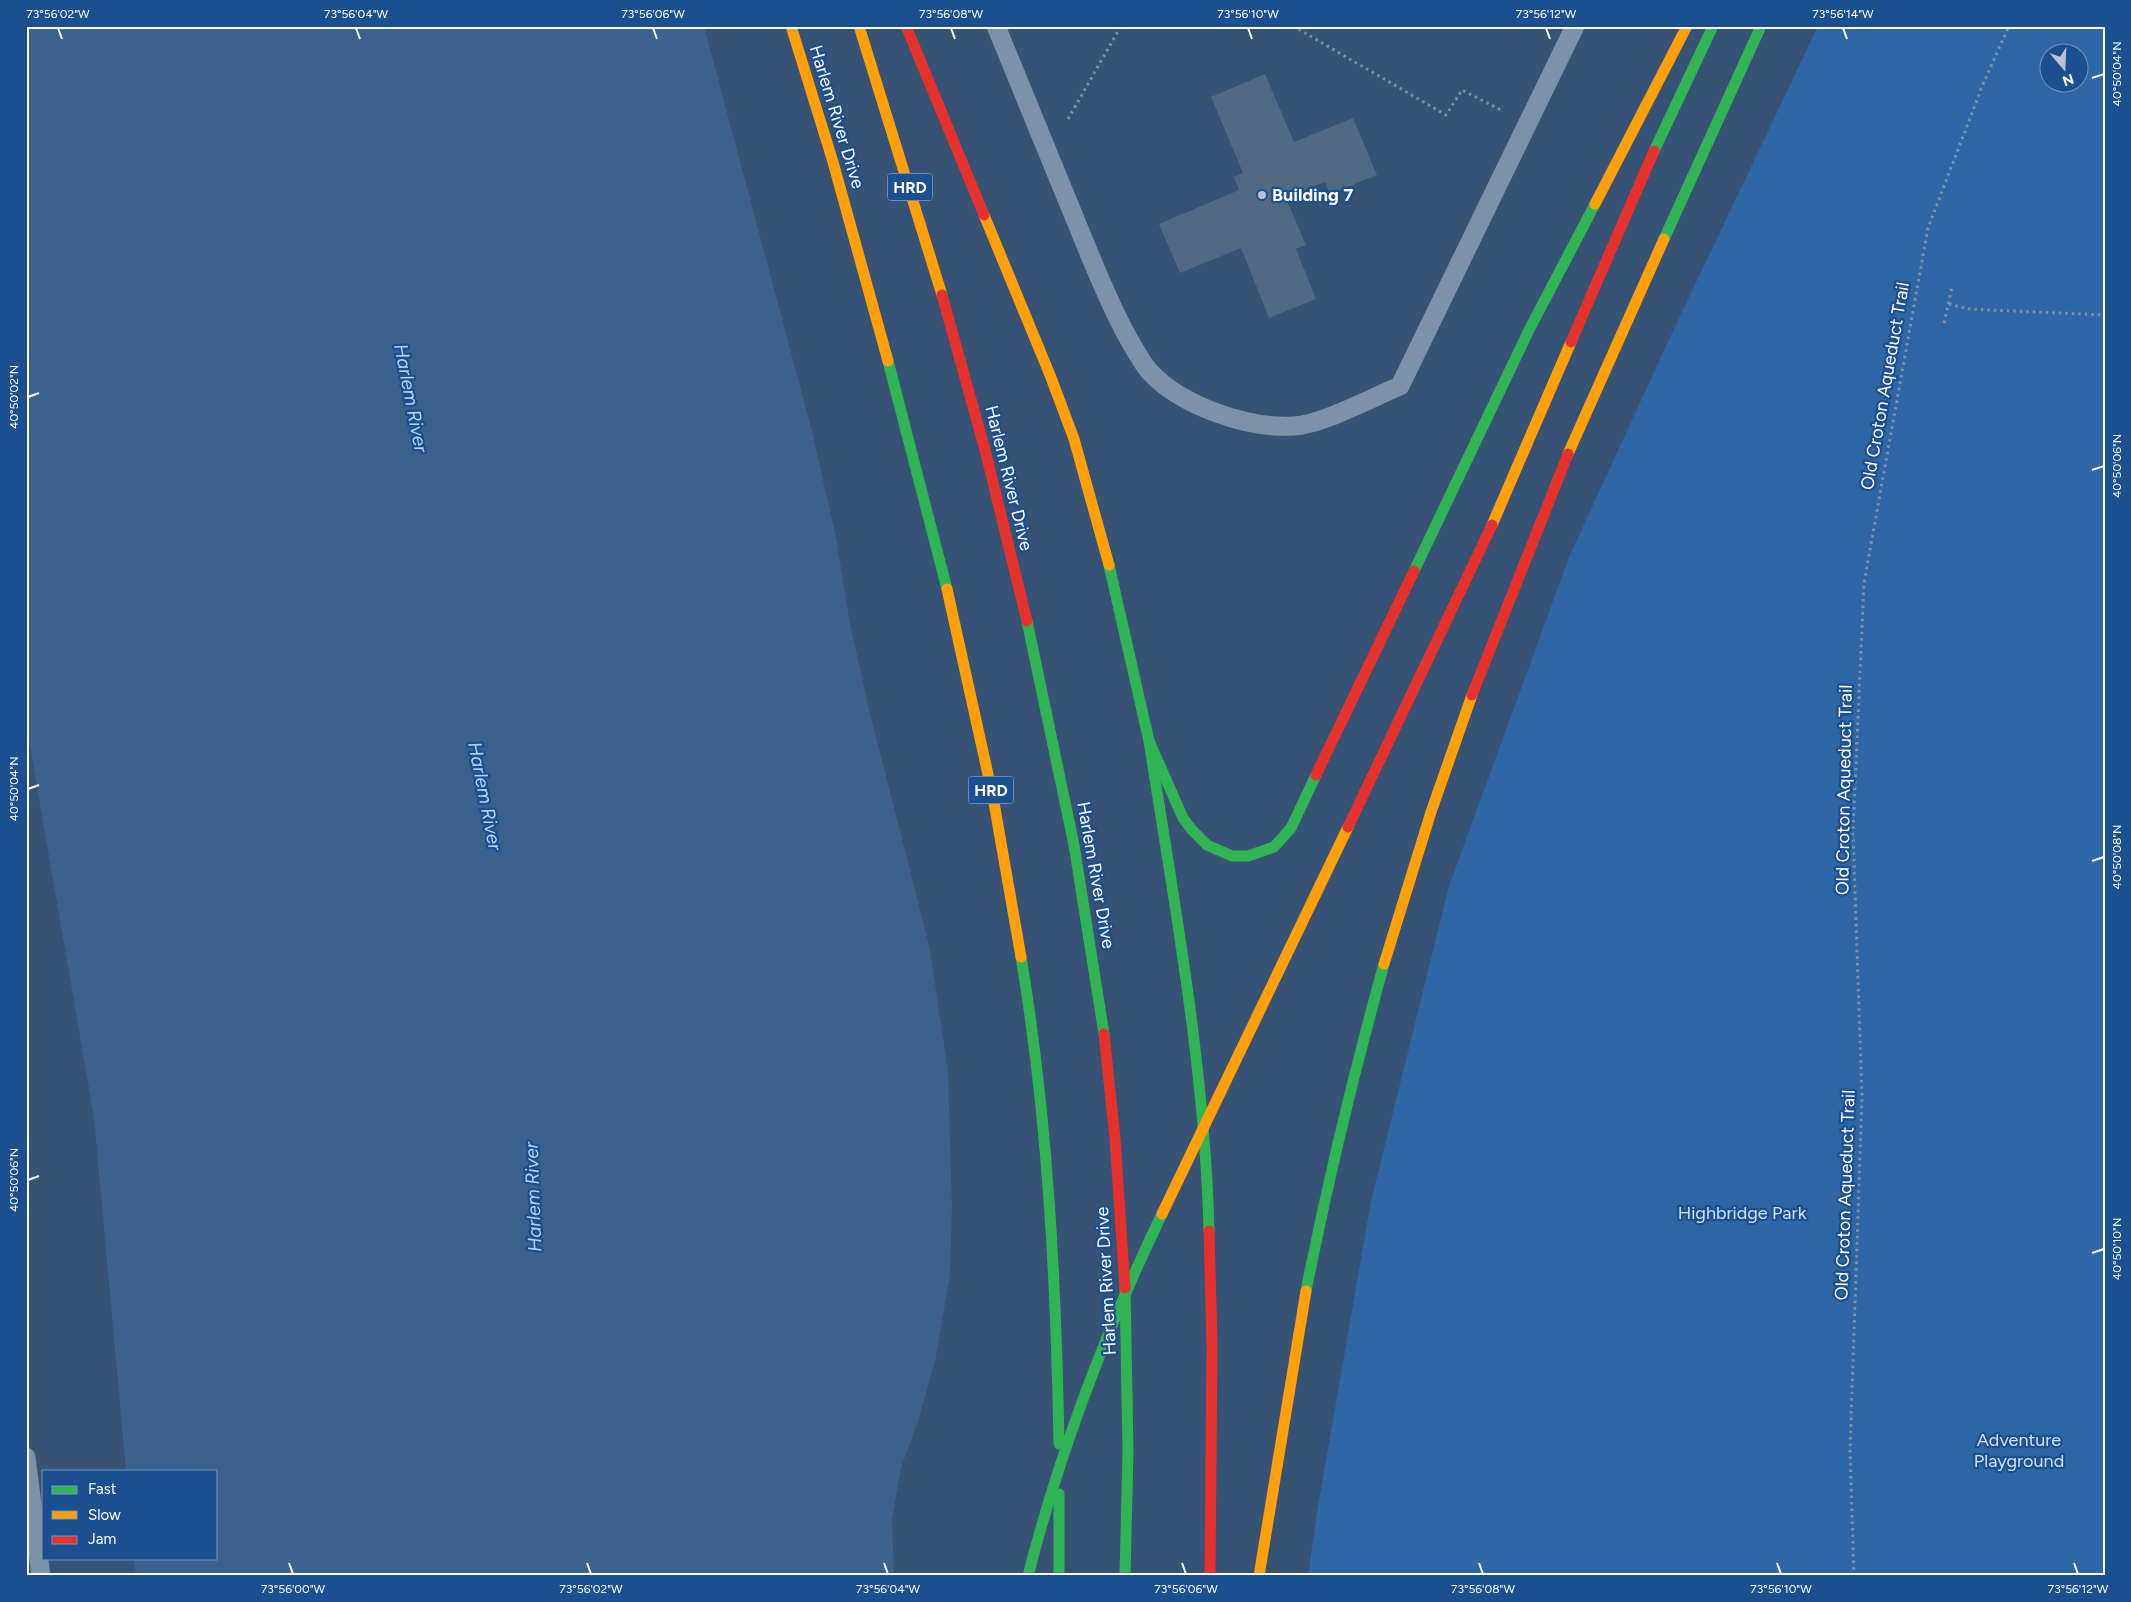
<svg xmlns="http://www.w3.org/2000/svg" width="2131" height="1602" font-family="Figtree,sans-serif">
	<style>
		.green { fill: #2f66a5; fill-rule: evenodd }
		.water { fill: #3b618d }
		.building { fill: #526984 }
		.lines { fill: none; stroke-linecap: round; stroke-linejoin: round }
		.path { stroke: #7d92a8; stroke-width: 3; stroke-dasharray: 2.5 4; stroke-linecap: butt }
		.lane { stroke: #7d92a8; stroke-width: 19 }
		.fast { stroke: #30b455; stroke-width: 11 }
		.slow { stroke: #ff9f0a; stroke-width: 11 }
		.jam { stroke: #e5322d; stroke-width: 11 }
		.ticks { fill: none; stroke: #fff; stroke-width: 2 }
		.poi-dot { fill: #b9c2ce; stroke: #1b4f8f; stroke-width: 2 }
		.labels { text-anchor: middle; dominant-baseline: central; stroke-width: 4.5; stroke-linejoin: round; paint-order: stroke }
		.shield { fill: #1b4f8f; stroke: #bbcadd; stroke-width: 1 }
		.shield-label { font-size: 16px; font-weight: bold; fill: #fff }
		.street-label { font-size: 18px; fill: #fff; stroke: #1b4f8f }
		.poi-label { font-size: 18px; font-weight: bold; fill: #fff; stroke: #1b4f8f; text-anchor: start }
		.park-label { font-size: 18px; fill: #cfe3fa; stroke: #1b4f8f }
		.water-label { font-size: 19px; font-style: italic; fill: #b5d3f5; stroke: #1b4f8f }
		.neatline { fill: none; stroke: #fff; stroke-width: 2 }
		.ticks-label { font-size: 12px; text-anchor: middle; fill: #fff }
	</style>
	<rect width="100%" height="100%" fill="#365274"/>
	<path class="green" d="M 1818,26 L 2105,26 L 2105,1576 L 1308,1576 L 1318,1506 L 1371,1201 L 1449,886 L 1569,557 L 1672,333 ZM 2048,52 L 2078,52 L 2078,82 L 2048,82 Z"/>
	<path class="water" d="M 26,26 L 704,26 L 812,431 L 836,537 L 850,623 L 868,705 L 930,949 L 948,1072 L 952,1206 L 950,1275 L 936,1357 L 919,1418 L 901,1468 L 892,1520 L 894,1576 L 136,1576 L 134,1558 L 216,1558 L 216,1471 L 126,1471 L 94,1118 L 26,723 Z"/>
	<path class="building" d="M 1265,74 L 1294,142 L 1353,118 L 1377,175 L 1330,194 L 1325,182 L 1297,193 L 1298,196 L 1287,201 L 1306,245 L 1296,249 L 1316,299 L 1269,318 L 1241,248 L 1180,273 L 1159,224 L 1239,190 L 1234,177 L 1243,173 L 1211,97 Z"/>
	<g class="lines">
		<g class="path">
			<path d="M 1293,26 L 1446,115 L 1462,90 L 1501,110"/>
			<path d="M 1068,119 L 1121,26"/>
			<path d="M 1949,304 L 1968,309 L 2105,315"/>
			<path d="M 1944,323 L 1952,287"/>
			<path d="M 1854,1576 L 1850,1451 L 1862,1097 L 1853,832 L 1864,583 L 1928,228 L 1983,84 L 2009,26"/>
		</g>
		<g class="lane">
			<path d="M 996,26 C 1024,96 1053,166 1082,236 C 1096,270 1109,303 1127,336 C 1134,348 1140,360 1149,371 C 1181,406 1248,429 1294,426 C 1323,424 1371,398 1400,386 L 1575,26"/>
			<path d="M 26,1457 L 41,1576"/>
		</g>
		<g class="fast">
			<path d="M 1654,151 L 1713,26"/>
			<path d="M 1664,239 L 1761,26"/>
			<path d="M 888,361 L 947,589"/>
			<path d="M 1109,565 L 1149,741 L 1183,818 L 1192,830 L 1207,845 L 1232,856 L 1248,856 L 1274,847 L 1291,828 L 1316,775"/>
			<path d="M 1414,571 L 1529,330 L 1595,204"/>
			<path d="M 1027,621 L 1074,845 L 1104,1034"/>
			<path d="M 1149,741 C 1174,902 1205,1068 1209,1231"/>
			<path d="M 1021,957 C 1048,1118 1056,1281 1059,1444"/>
			<path d="M 1125,1288 L 1128,1451 L 1125,1576"/>
			<path d="M 1306,1291 C 1328,1180 1354,1072 1384,964"/>
			<path d="M 1059,1494 L 1059,1576"/>
			<path d="M 1028,1576 C 1060,1450 1106,1330 1162,1214"/>
		</g>
		<g class="slow">
			<path d="M 791,26 L 833,162 L 888,361"/>
			<path d="M 859,26 L 942,295"/>
			<path d="M 1595,204 L 1687,26"/>
			<path d="M 984,215 L 1050,375 L 1074,439 L 1109,565"/>
			<path d="M 1568,454 L 1664,239"/>
			<path d="M 1492,525 L 1571,342"/>
			<path d="M 947,589 L 993,797 L 1021,957"/>
			<path d="M 1384,964 L 1431,812 L 1472,695"/>
			<path d="M 1162,1214 L 1348,827"/>
			<path d="M 1259,1576 L 1306,1291"/>
		</g>
		<g class="jam">
			<path d="M 906,26 L 984,215"/>
			<path d="M 942,295 L 985,450 L 1027,621"/>
			<path d="M 1571,342 L 1654,151"/>
			<path d="M 1472,695 L 1568,454"/>
			<path d="M 1316,775 L 1414,571"/>
			<path d="M 1348,827 L 1492,525"/>
			<path d="M 1104,1034 L 1115,1138 L 1125,1288"/>
			<path d="M 1209,1231 L 1212,1345 L 1210,1576"/>
		</g>
	</g>
	<path class="ticks" d="M 58,28 L 62,39M 356,28 L 360,39M 653,28 L 657,39M 951,28 L 955,39M 1248,28 L 1252,39M 1546,28 L 1550,39M 1843,28 L 1847,39M 2092,78 L 2104,74M 28,397 L 39,393M 2092,470 L 2104,466M 28,789 L 39,785M 2092,861 L 2104,857M 28,1180 L 39,1176M 2092,1253 L 2104,1249M 289,1563 L 293,1574M 587,1563 L 591,1574M 884,1563 L 888,1574M 1182,1563 L 1186,1574M 1479,1563 L 1483,1574M 1777,1563 L 1781,1574M 2074,1563 L 2078,1574"/>
	<circle class="poi-dot" cx="1262" cy="195" r="5"/>
	<g class="labels">
		<g class="shield">
			<rect x="887.5" y="173.5" width="45" height="27" rx="4"/>
			<rect x="968.5" y="776.5" width="45" height="27" rx="4"/>
		</g>
		<g class="shield-label">
			<text x="910" y="187">HRD</text>
			<text x="991" y="790">HRD</text>
		</g>
		<g class="street-label">
			<text transform="translate(837 117) rotate(73)">Harlem River Drive</text>
			<text transform="translate(1885 386) rotate(-80)">Old Croton Aqueduct Trail</text>
			<text transform="translate(1009 478) rotate(76)">Harlem River Drive</text>
			<text transform="translate(1844 790) rotate(-89)">Old Croton Aqueduct Trail</text>
			<text transform="translate(1096 875) rotate(80)">Harlem River Drive</text>
			<text transform="translate(1845 1195) rotate(-88)">Old Croton Aqueduct Trail</text>
			<text transform="translate(1106 1281) rotate(-93)">Harlem River Drive</text>
		</g>
		<g class="poi-label">
			<text x="1272" y="195">Building 7</text>
		</g>
		<g class="park-label">
			<text x="1742" y="1213">Highbridge Park</text>
			<text x="2019" y="1440">Adventure<tspan x="2019" dy="21">Playground</tspan></text>
		</g>
		<g class="water-label">
			<text transform="translate(411 398) rotate(79)">Harlem River</text>
			<text transform="translate(485 796) rotate(79)">Harlem River</text>
			<text transform="translate(533 1197) rotate(-92)">Harlem River</text>
		</g>
	</g>
	<rect width="2131" height="1602" fill="none" stroke="#1b4f8f" stroke-width="55"/>
	<rect x="42" y="1470" width="175" height="90" fill="#1b4f8f" stroke="#7695bc"/>
	<rect x="52" y="1486" width="25" height="8" fill="#30b455" stroke="#7695bc"/>
	<text x="88" y="1494" font-size="15" fill="#ffffff">Fast</text>
	<rect x="52" y="1511" width="25" height="8" fill="#ff9f0a" stroke="#7695bc"/>
	<text x="88" y="1520" font-size="15" fill="#ffffff">Slow</text>
	<rect x="52" y="1536" width="25" height="8" fill="#e5322d" stroke="#7695bc"/>
	<text x="88" y="1544" font-size="15" fill="#ffffff">Jam</text>
	<g transform="translate(2064 68) rotate(161)"><circle r="24" fill="#1b4f8f" stroke="#7695bc"/>
	<path d="M0-4L9 19L0 12L-9 19Z" fill="#b9c2ce"/>
	<text y="-8" font-size="14" font-weight="bold" text-anchor="middle" fill="#ffffff">N</text>
	</g>
	<rect x="28" y="28" width="2076" height="1546" class="neatline"/>
	<g class="ticks-label">
		<text x="58" y="18">73°56'02"W</text>
		<text x="356" y="18">73°56'04"W</text>
		<text x="653" y="18">73°56'06"W</text>
		<text x="951" y="18">73°56'08"W</text>
		<text x="1248" y="18">73°56'10"W</text>
		<text x="1546" y="18">73°56'12"W</text>
		<text x="1843" y="18">73°56'14"W</text>
		<text transform="translate(2117 74) rotate(-90)" y="4">40°50'04"N</text>
		<text transform="translate(14 397) rotate(-90)" y="4">40°50'02"N</text>
		<text transform="translate(2117 466) rotate(-90)" y="4">40°50'06"N</text>
		<text transform="translate(14 789) rotate(-90)" y="4">40°50'04"N</text>
		<text transform="translate(2117 857) rotate(-90)" y="4">40°50'08"N</text>
		<text transform="translate(14 1180) rotate(-90)" y="4">40°50'06"N</text>
		<text transform="translate(2117 1249) rotate(-90)" y="4">40°50'10"N</text>
		<text x="293" y="1593">73°56'00"W</text>
		<text x="591" y="1593">73°56'02"W</text>
		<text x="888" y="1593">73°56'04"W</text>
		<text x="1186" y="1593">73°56'06"W</text>
		<text x="1483" y="1593">73°56'08"W</text>
		<text x="1781" y="1593">73°56'10"W</text>
		<text x="2078" y="1593">73°56'12"W</text>
	</g>
</svg>
